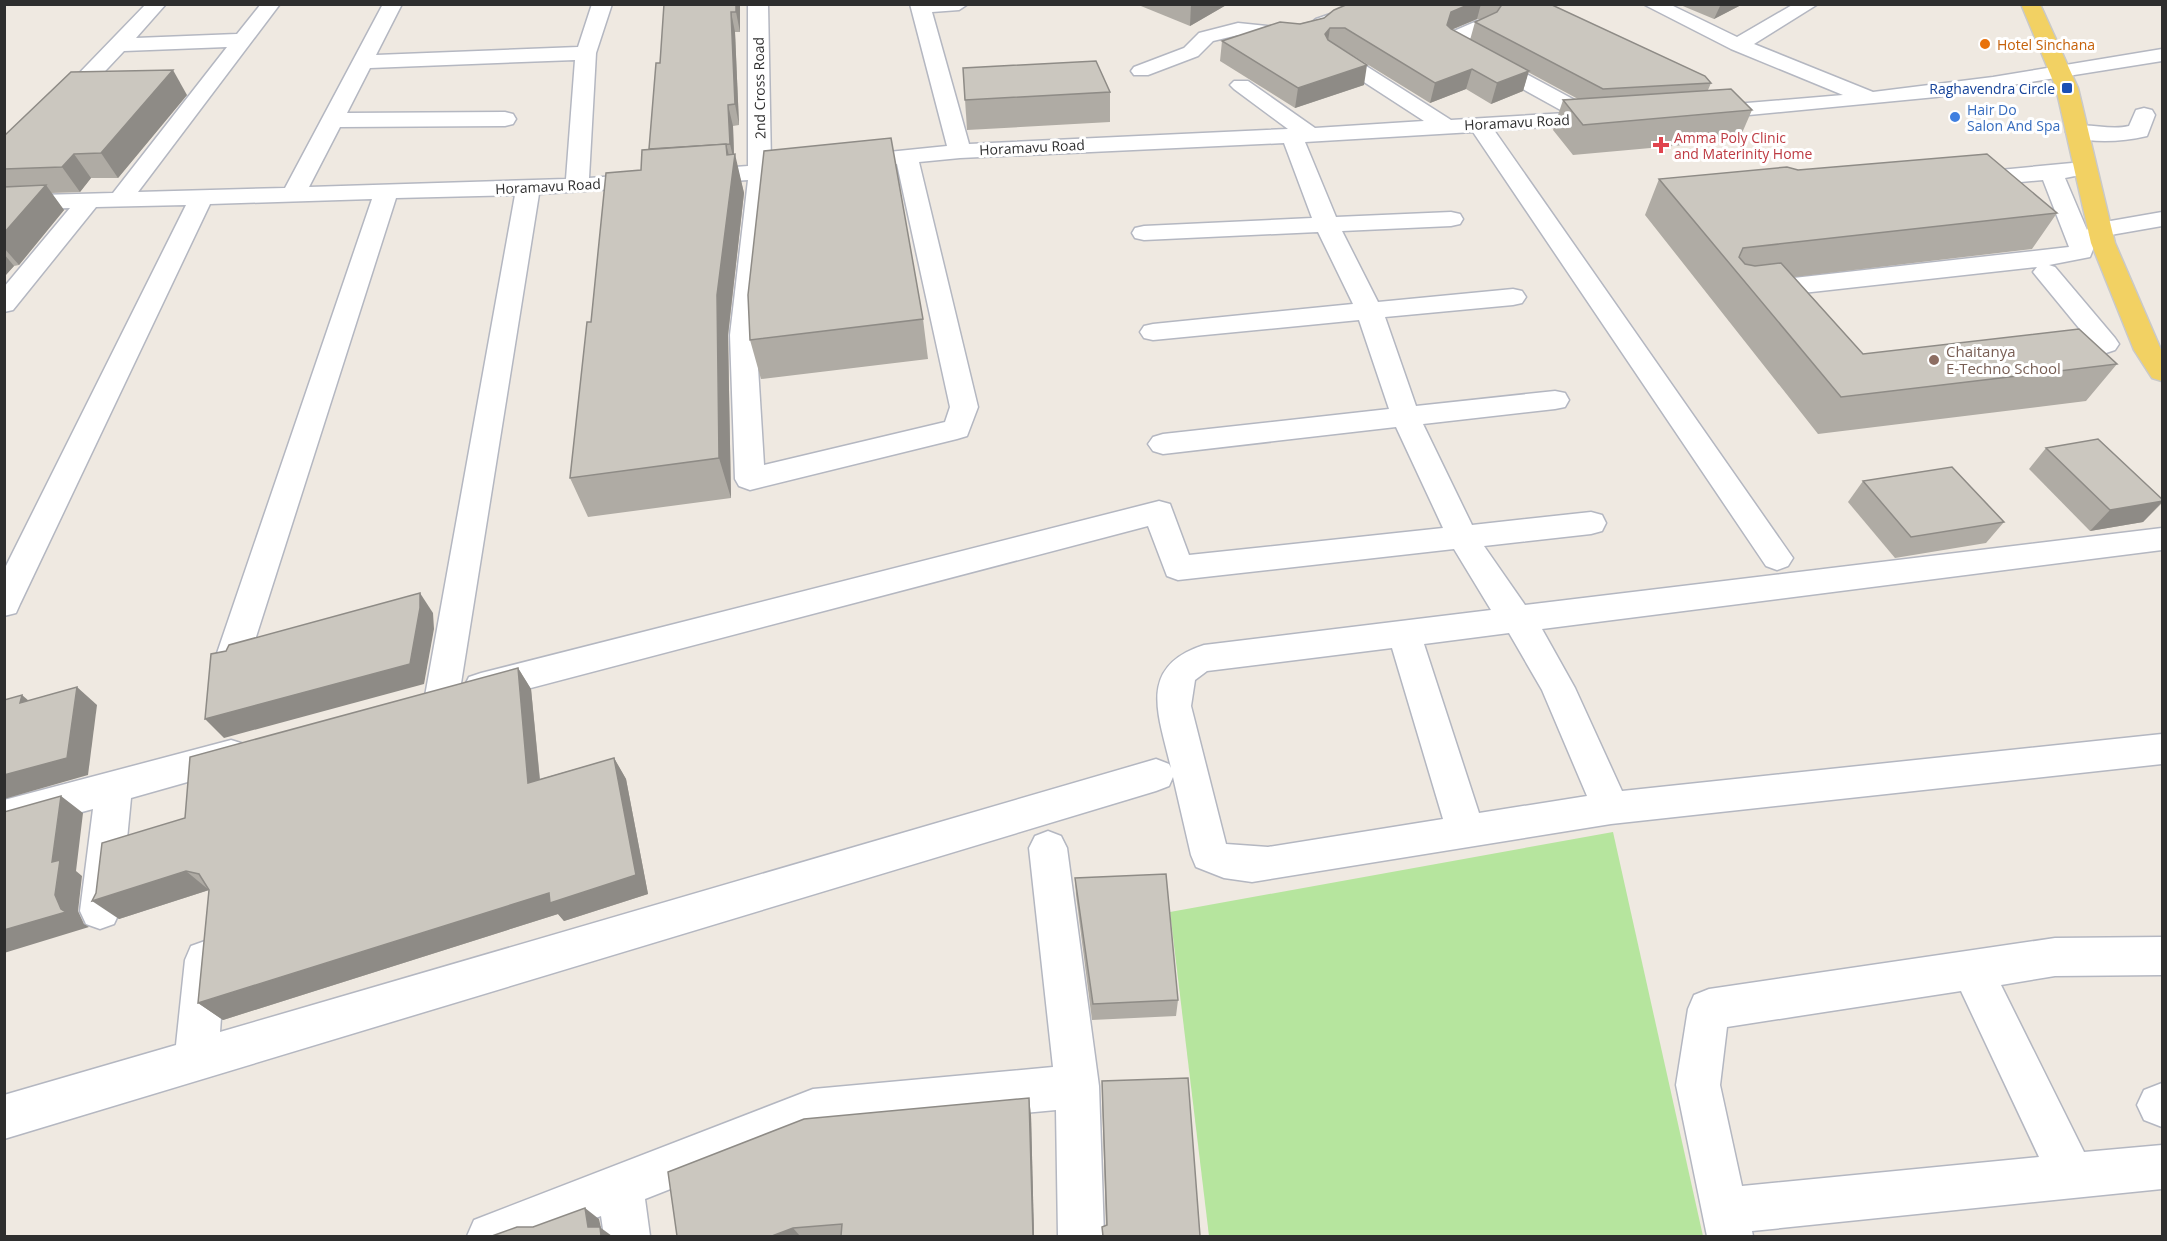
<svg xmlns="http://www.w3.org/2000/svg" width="2167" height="1241" font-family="'Open Sans',sans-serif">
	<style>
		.green { fill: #b6e59e }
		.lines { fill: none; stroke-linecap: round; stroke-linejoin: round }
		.minor-casing { stroke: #b4b7c1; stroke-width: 3 }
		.major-casing { stroke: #c9c9c9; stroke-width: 3 }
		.minor { fill: #fff; fill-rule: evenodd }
		.major { fill: #f2d163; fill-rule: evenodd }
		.wall { fill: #afaba4; fill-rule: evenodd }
		.shaded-wall { fill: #8e8b86 }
		.building { fill: #cbc7bf; stroke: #8e8b86; stroke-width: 1.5 }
		.food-dot { fill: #e8710a; stroke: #fff; stroke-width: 2 }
		.transit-dot { fill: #1a4fb4; stroke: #fff; stroke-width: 2 }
		.shop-dot { fill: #3f7fe0; stroke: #fff; stroke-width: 2 }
		.health-dot { fill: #e0444e; stroke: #fff; stroke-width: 2 }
		.education-dot { fill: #8d6e63; stroke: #fff; stroke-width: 2 }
		.labels { text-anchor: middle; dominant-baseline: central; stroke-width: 6; stroke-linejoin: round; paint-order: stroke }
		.far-food-label { font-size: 14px; fill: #c56008; stroke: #fff; text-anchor: start }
		.far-street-label { font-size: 14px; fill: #2e2e2e; stroke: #fff }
		.far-transit-label { font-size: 14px; fill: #164399; stroke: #fff; text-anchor: end }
		.far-shop-label { font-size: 14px; fill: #366cbe; stroke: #fff; text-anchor: start }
		.far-health-label { font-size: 14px; fill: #be3a42; stroke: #fff; text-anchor: start }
		.education-label { font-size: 15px; fill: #785e54; stroke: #fff; text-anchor: start }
	</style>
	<rect width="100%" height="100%" fill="#efe9e1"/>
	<path class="green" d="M 1613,832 L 1703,1236 L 1209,1236 L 1170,912 Z"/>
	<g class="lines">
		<defs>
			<g id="minor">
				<path d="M 146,4 L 166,4 L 136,38 L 237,34 L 261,4 L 280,4 L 138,192 L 285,188 L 383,4 L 402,4 L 376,55 L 578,47 L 592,4 L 612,4 L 596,53 L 589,178 L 748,166 L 748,4 L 768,4 L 771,164 L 947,146 L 910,4 L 968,4 L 959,10 L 932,12 L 969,144 L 1288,129 L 1234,89 L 1230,85 L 1234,81 L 1248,81 L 1315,128 L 1424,121 L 1327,58 L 1324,54 L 1327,50 L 1341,50 L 1451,120 L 1566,113 L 1447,47 L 1444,43 L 1447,34 L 1477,21 L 1491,21 L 1494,25 L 1491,29 L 1465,41 L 1595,111 L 1610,112 L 1613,117 L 1610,122 L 1602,124 L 1494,130 L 1793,558 L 1788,566 L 1777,570 L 1766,566 L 1473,132 L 1305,142 L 1336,217 L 1451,212 L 1460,214 L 1463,219 L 1460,224 L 1451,226 L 1342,231 L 1378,302 L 1513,289 L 1522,291 L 1526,297 L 1522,303 L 1513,305 L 1385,317 L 1416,406 L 1555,391 L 1565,393 L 1569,400 L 1565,407 L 1555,409 L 1423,424 L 1472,525 L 1591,512 L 1602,515 L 1606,523 L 1602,531 L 1591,534 L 1484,546 L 1525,605 L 2162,528 L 2162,550 L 1542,629 L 1575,688 L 1622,791 L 2162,734 L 2162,764 L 1611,824 L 1252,882 L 1224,878 L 1196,867 L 1191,855 L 1173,777 L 1169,786 L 1156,791 L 4,1139 L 4,1095 L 176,1045 L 185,960 L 191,946 L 205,941 L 219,946 L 225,960 L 220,1032 L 1156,759 L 1169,764 L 1171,768 C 1159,715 1136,667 1204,645 L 1491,610 L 1454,549 L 1178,580 L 1167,576 L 1148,526 L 481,701 L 469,697 L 464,687 L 469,677 L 481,673 L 1159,501 L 1170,504 L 1189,555 L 1443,528 L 1396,427 L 1163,454 L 1153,451 L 1148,444 L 1153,437 L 1163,434 L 1389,409 L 1359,320 L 1153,340 L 1144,338 L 1140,332 L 1144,326 L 1153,324 L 1353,304 L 1318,232 L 1144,240 L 1135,238 L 1132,233 L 1135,228 L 1144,226 L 1312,218 L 1284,143 L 960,158 L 919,162 L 978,407 L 967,436 L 957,439 L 750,490 L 739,486 L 735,479 L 730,335 L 748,180 L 539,194 L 459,696 L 454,706 L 442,710 L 430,706 L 425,696 L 515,195 L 396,198 L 249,659 L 244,669 L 232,672 L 220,669 L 215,659 L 372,199 L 210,204 L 20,604 L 16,613 L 4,616 L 4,570 L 186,205 L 96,207 L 13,310 L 4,312 L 4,287 L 70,208 L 4,210 L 4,196 L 113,193 L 227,47 L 124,51 L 12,170 L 4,172 L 4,151 ZM 575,60 L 566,179 L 309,187 L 340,127 L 505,126 L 513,124 L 516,119 L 513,114 L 505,112 L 347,113 L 370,68 ZM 897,164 L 950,407 L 945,422 L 764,465 L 756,335 L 771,178 ZM 1509,633 L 1542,690 L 1587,796 L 1479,813 L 1424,644 ZM 1392,648 L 1443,819 L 1268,847 L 1226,844 L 1191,706 L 1195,680 L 1207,671 Z"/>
				<path d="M 1359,4 L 1389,4 L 1387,8 L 1330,27 L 1320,35 L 1297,41 L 1238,35 L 1213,41 L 1198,56 L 1148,75 L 1134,75 L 1131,71 L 1134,67 L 1184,48 L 1199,33 L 1238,23 L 1297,29 L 1306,27 L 1316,19 Z"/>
				<path d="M 1643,4 L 1669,4 L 1737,37 L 1794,4 L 1818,4 L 1754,44 L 1873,92 L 1993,77 L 2162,49 L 2162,61 L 1936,97 L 1707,119 L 1699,117 L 1696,112 L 1699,107 L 1843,95 L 1731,49 Z"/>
				<path d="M 2144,108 L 2152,110 L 2155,115 L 2147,136 C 2121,142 2095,143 2069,137 L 2066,132 L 2069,127 C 2089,122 2109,131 2129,126 L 2136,110 Z"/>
				<path d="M 2072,163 L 2080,165 L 2084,170 L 2080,175 L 2065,178 L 2087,230 L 2090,225 L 2099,223 L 2162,212 L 2162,226 L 2099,237 L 2090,235 L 2088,231 L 2094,247 L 2090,257 L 2049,265 L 2055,267 L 2115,338 L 2119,344 L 2115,350 L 2106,353 L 2097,350 L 2037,277 L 2033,272 L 2037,267 L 1757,298 L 1748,295 L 1744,290 L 1748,285 L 1757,282 L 2069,247 L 2043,180 L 1968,187 L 1960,185 L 1956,180 L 1960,175 L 1968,173 Z"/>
				<path d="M 231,740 L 244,744 L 249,755 L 244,766 L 131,798 L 120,911 L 114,924 L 100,929 L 86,924 L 80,911 L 93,809 L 4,833 L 4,800 Z"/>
				<path d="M 1048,831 L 1061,836 L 1067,848 L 1099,1086 L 1104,1236 L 1058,1236 L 1056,1110 L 813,1133 L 645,1199 L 650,1236 L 604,1236 L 601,1216 L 548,1236 L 467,1236 L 474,1220 L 813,1089 L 1053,1067 L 1029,848 L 1035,836 Z"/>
				<path d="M 2162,937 L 2162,975 L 2055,976 L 2001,985 L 2084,1152 L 2162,1145 L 2162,1189 L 1752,1231 L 1753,1236 L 1707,1236 L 1676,1085 L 1688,1009 L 1694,995 L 1709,989 L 2055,938 ZM 1961,991 L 2039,1157 L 1742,1186 L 1720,1085 L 1727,1027 Z"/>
				<path d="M 2162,1083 L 2162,1127 L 2144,1120 L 2137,1105 L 2144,1090 Z"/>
			</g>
			<path id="major" d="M 2021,4 L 2040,4 L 2078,88 L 2115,243 L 2162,352 L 2162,381 L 2152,378 L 2134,350 L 2091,243 L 2056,88 Z"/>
		</defs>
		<use href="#minor" class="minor-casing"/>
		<use href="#major" class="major-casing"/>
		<use href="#minor" class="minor"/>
		<use href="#major" class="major"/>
	</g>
	<g class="wall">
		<path d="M 740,4 L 740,32 L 735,32 L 739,125 L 733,126 L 734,154 L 744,193 L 728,335 L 731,498 L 588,517 L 570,478 L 591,322 L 649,149 L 660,63 Z"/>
		<path d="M 1136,4 L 1228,4 L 1190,26 Z"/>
		<path d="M 1348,4 L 1550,4 L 1711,83 L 1708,90 L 1752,110 L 1739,140 L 1573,155 L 1553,130 L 1563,100 L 1578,99 L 1528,72 L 1523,91 L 1491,104 L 1466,89 L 1430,103 L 1341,48 L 1364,85 L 1295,108 L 1220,61 L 1222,41 L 1324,18 ZM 1477,19 L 1481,19 L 1475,22 L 1470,40 L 1451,30 Z"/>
		<path d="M 1678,4 L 1743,4 L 1714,19 Z"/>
		<path d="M 963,68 L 1110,92 L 1110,122 L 967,130 Z"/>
		<path d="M 187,95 L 118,178 L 91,178 L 80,192 L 51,193 L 64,210 L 19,265 L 14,266 L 4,277 L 4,136 Z"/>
		<path d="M 1798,170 L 2057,213 L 2032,249 L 1794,277 L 1863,354 L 2117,364 L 2086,401 L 1818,434 L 1645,215 L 1659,179 Z"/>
		<path d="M 923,319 L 928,359 L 761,379 L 750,340 Z"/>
		<path d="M 2046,448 L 2163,500 L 2163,502 L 2143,522 L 2090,531 L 2029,469 Z"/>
		<path d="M 1863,481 L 2004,522 L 1986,543 L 1895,558 L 1848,502 Z"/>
		<path d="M 518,668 L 531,689 L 540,779 L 614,758 L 626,779 L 648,894 L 564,921 L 558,914 L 223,1020 L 198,1003 L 209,890 L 119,919 L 96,893 L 185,818 Z"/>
		<path d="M 1075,878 L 1178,1000 L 1176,1016 L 1092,1020 L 1076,895 Z"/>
		<path d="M 1102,1081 L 1200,1236 L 1102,1236 L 1102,1227 L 1106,1226 L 1102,1095 Z"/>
		<path d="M 1031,1115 L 1034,1236 L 677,1236 Z"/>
	</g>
	<g class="shaded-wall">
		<path d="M 736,4 L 740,4 L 740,32 L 736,12 Z"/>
		<path d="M 1191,4 L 1228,4 L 1190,26 Z"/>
		<path d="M 1470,4 L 1481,4 L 1477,19 L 1446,32 L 1447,25 L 1451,12 Z"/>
		<path d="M 1722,4 L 1743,4 L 1714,19 L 1720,6 Z"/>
		<path d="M 731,12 L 735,32 L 739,125 L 735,104 Z"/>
		<path d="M 1330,28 L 1327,48 L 1325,34 Z"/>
		<path d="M 1367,65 L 1364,85 L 1295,108 L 1298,88 Z"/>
		<path d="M 1472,69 L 1466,89 L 1430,103 L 1435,83 Z"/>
		<path d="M 173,70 L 187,95 L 118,178 L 101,153 Z"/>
		<path d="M 1529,71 L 1523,91 L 1491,104 L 1497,83 Z"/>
		<path d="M 728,105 L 733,126 L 734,157 L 735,154 L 744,193 L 728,335 L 731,498 L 719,458 L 717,295 L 727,155 L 726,144 L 733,171 L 734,161 L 730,144 Z"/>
		<path d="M 74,154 L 91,178 L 80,192 L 62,167 Z"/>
		<path d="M 46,185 L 64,210 L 19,265 L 4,248 L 4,233 Z"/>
		<path d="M 4,254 L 14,266 L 4,277 Z"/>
		<path d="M 2163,501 L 2143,522 L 2090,531 L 2110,510 Z"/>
		<path d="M 420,593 L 433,613 L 434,629 L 424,684 L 224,738 L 205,719 Z"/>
		<path d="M 518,668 L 531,689 L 542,803 L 528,783 Z"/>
		<path d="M 77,687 L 97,705 L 88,775 L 4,799 L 4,775 Z"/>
		<path d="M 22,695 L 43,713 L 20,703 Z"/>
		<path d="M 614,758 L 626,779 L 648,894 L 564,921 L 558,914 L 223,1020 L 198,1003 L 549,893 Z"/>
		<path d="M 61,796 L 83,813 L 76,871 L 82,876 L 78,911 L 84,924 L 89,927 L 4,953 L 4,930 L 61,909 L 55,895 L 52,862 Z"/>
		<path d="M 186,871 L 209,890 L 119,919 L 92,901 Z"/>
		<path d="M 1029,1098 L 1031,1115 L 1034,1236 L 1033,1236 Z"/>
		<path d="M 585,1208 L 599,1219 L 601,1228 L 612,1236 L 601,1236 L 588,1227 Z"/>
		<path d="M 793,1228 L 800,1236 L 772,1236 Z"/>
	</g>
	<g class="building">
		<path d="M 664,4 L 736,4 L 736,12 L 731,12 L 735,104 L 728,105 L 730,144 L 649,149 L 656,63 L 660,63 Z"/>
		<path d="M 1348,4 L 1470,4 L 1451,12 L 1447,25 L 1451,29 L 1529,71 L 1497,83 L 1472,69 L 1435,83 L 1345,28 L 1330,28 L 1325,34 L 1328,40 L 1367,65 L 1298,88 L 1222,41 L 1280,22 L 1300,24 L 1324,18 L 1334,10 Z"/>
		<path d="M 1500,4 L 1550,4 L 1705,76 L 1711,83 L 1603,89 L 1475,22 L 1497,12 L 1501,6 Z"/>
		<path d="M 1096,61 L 1110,92 L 965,100 L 963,68 Z"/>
		<path d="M 173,70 L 101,153 L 74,154 L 62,167 L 4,169 L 4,136 L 71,72 Z"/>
		<path d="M 1731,89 L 1752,110 L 1583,125 L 1563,100 Z"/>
		<path d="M 891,138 L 923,319 L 750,340 L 748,295 L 764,151 Z"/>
		<path d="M 726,144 L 727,155 L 735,154 L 717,295 L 719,458 L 570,478 L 587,322 L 591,322 L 606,173 L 641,170 L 642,150 Z"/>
		<path d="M 1987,154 L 2057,213 L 1743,248 L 1739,257 L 1745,264 L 1755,266 L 1781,263 L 1863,354 L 2079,329 L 2117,364 L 1841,397 L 1659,179 L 1787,167 L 1798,170 Z"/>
		<path d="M 46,185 L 4,233 L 4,187 Z"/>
		<path d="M 2098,439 L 2163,500 L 2163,501 L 2110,510 L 2046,448 Z"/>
		<path d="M 1952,467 L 2004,522 L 1911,537 L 1863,481 Z"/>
		<path d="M 420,593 L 420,608 L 410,664 L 205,719 L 211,654 L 226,651 L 229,645 Z"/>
		<path d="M 518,668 L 528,783 L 614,758 L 636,875 L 550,903 L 549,893 L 198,1003 L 209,890 L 199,874 L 186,871 L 92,901 L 96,893 L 102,843 L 185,818 L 190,757 Z"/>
		<path d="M 77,687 L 67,758 L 4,775 L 4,700 L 22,695 L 20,703 Z"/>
		<path d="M 61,796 L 52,862 L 60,860 L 55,895 L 61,909 L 66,912 L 4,930 L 4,812 Z"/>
		<path d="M 1166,874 L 1178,1000 L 1093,1004 L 1075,878 Z"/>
		<path d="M 1188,1078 L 1200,1236 L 1103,1236 L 1102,1227 L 1107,1225 L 1102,1081 Z"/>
		<path d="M 1029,1098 L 1033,1236 L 841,1236 L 842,1224 L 793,1228 L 772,1236 L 677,1236 L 668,1172 L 804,1119 Z"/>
		<path d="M 585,1208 L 588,1227 L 600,1227 L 601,1236 L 492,1236 L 517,1227 L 533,1227 Z"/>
	</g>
	<circle class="food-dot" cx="1985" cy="44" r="6"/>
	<rect class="transit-dot" x="2061" y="82" width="12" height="12" rx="3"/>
	<circle class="shop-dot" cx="1955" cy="117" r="6"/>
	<path class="health-dot" d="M1658 136h6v6h6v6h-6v6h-6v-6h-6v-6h6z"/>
	<circle class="education-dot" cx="1934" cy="360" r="6"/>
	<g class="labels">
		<g class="far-food-label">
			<text x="1997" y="44">Hotel Sinchana</text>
		</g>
		<g class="far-street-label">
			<text transform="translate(759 88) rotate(-91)">2nd Cross Road</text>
			<text transform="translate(1517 122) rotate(-3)">Horamavu Road</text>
			<text transform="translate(1032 147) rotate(-3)">Horamavu Road</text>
			<text transform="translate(548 186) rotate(-3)">Horamavu Road</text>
		</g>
		<g class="far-transit-label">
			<text x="2055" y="88">Raghavendra Circle</text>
		</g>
		<g class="far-shop-label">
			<text x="1967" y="109">Hair Do<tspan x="1967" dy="16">Salon And Spa</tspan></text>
		</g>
		<g class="far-health-label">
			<text x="1674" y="137">Amma Poly Clinic<tspan x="1674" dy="16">and Materinity Home</tspan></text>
		</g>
		<g class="education-label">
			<text x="1946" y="351">Chaitanya<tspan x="1946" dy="17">E-Techno School</tspan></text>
		</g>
	</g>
	<rect width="2167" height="1241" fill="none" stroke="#2e2e2e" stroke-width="12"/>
</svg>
